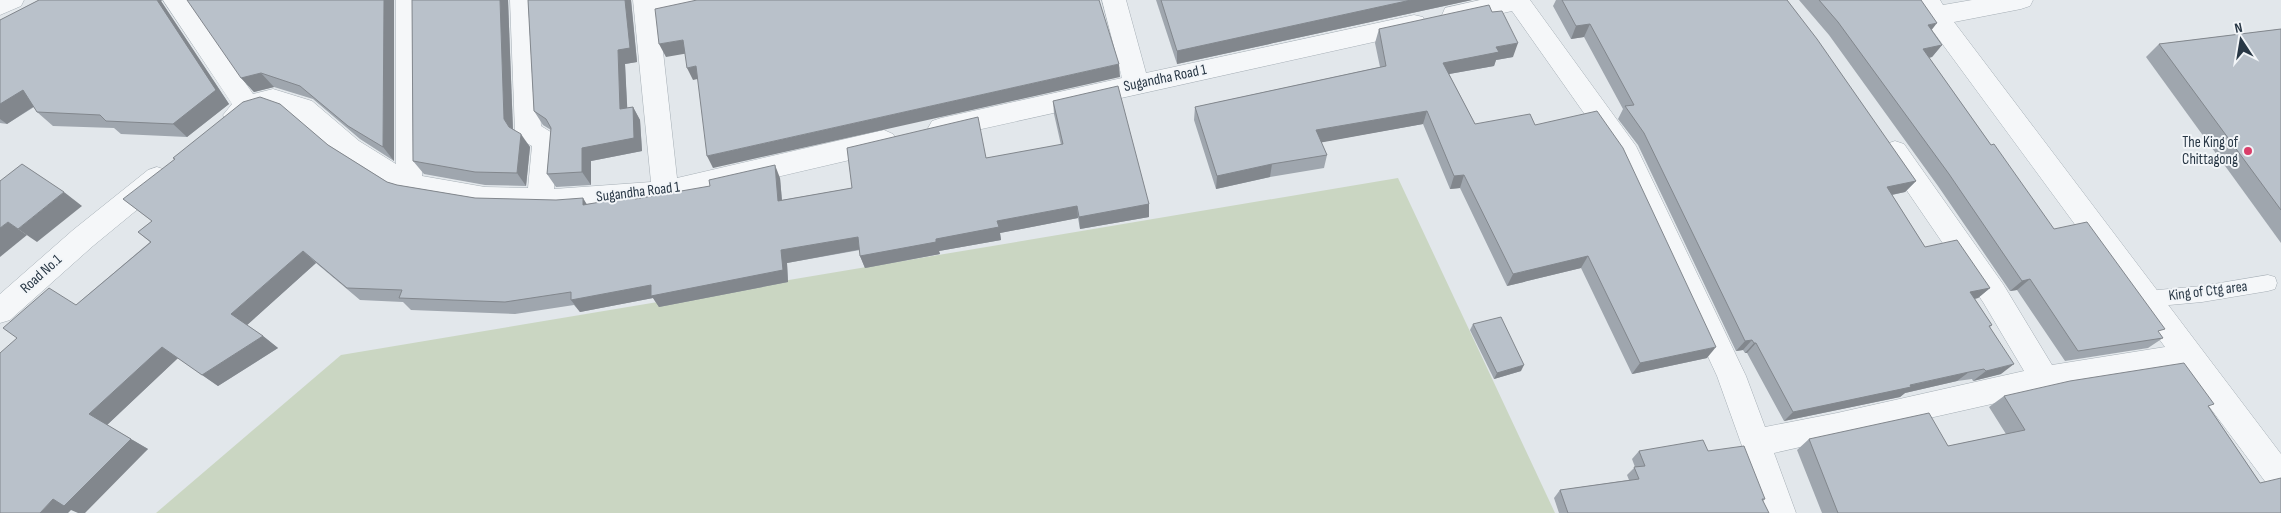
<svg xmlns="http://www.w3.org/2000/svg" width="2281" height="513" font-family="'Sofia Sans Condensed',sans-serif">
	<style>
		.green { fill: #cad6c2 }
		.lines { fill: none; stroke-linecap: round; stroke-linejoin: round }
		.lane-casing { stroke: #a6afb6; stroke-width: 1 }
		.street-casing { stroke: #a6afb6; stroke-width: 1 }
		.lane { fill: #f5f7f9; fill-rule: evenodd }
		.street { fill: #f5f7f9; fill-rule: evenodd }
		.wall { fill: #9fa6ae }
		.shaded-wall { fill: #82878d }
		.building { fill: #b9c1ca; stroke: #82878d }
		.poi-dot { fill: #da3e6a; stroke: #f2f5f8; stroke-width: 2 }
		.labels { text-anchor: middle; dominant-baseline: central; stroke-width: 4; stroke-linejoin: round; paint-order: stroke }
		.street-label { font-size: 15px; fill: #283745; stroke: #f2f5f8 }
		.poi-label { font-size: 15px; fill: #283745; stroke: #f2f5f8; text-anchor: end }
	</style>
	<rect width="100%" height="100%" fill="#e2e7eb"/>
	<path class="green" d="M 1398,178 L 1555,513 L 156,513 L 341,355 Z"/>
	<g class="lines">
		<defs>
			<path id="lane" d="M 2268,275 L 2275,277 L 2277,283 L 2275,289 L 2268,291 L 2202,302 L 2147,307 L 2140,305 L 2137,299 L 2140,293 L 2147,291 L 2202,286 Z"/>
			<g id="street">
				<path d="M 0,0 L 24,0 L 21,6 L 0,15 Z"/>
				<path d="M 163,0 L 188,0 L 253,94 L 273,89 L 312,101 L 359,141 L 396,164 L 396,0 L 420,0 L 422,176 L 485,187 L 528,188 L 532,146 L 519,139 L 515,132 L 510,0 L 534,0 L 541,126 L 554,134 L 558,141 L 554,189 L 651,182 L 633,0 L 699,0 L 696,6 L 659,15 L 677,178 L 884,130 L 893,134 L 897,141 L 893,148 L 884,152 L 665,203 L 565,211 L 540,211 L 485,209 L 409,196 L 400,193 L 341,157 L 294,116 L 273,109 L 255,114 L 245,122 L 236,125 L 227,122 L 223,115 L 232,104 Z"/>
				<path d="M 1102,0 L 1126,0 L 1146,73 L 1414,15 L 1423,17 L 1426,24 L 1423,31 L 1414,33 L 941,138 L 932,135 L 928,128 L 932,121 L 941,118 L 1122,78 Z"/>
				<path d="M 1480,0 L 1530,0 L 1636,146 L 1746,376 L 1765,427 L 1837,413 L 2024,371 L 1983,302 L 1886,160 L 1882,152 L 1886,144 L 1895,141 L 1904,144 L 2003,284 L 2052,365 L 2165,347 L 1927,23 L 1916,0 L 1940,0 L 1943,5 L 1972,0 L 2033,0 L 2030,6 L 2021,9 L 1954,22 L 2281,454 L 2281,492 L 2270,488 L 2182,370 L 2045,392 L 1774,453 L 1796,513 L 1766,513 L 1717,376 L 1617,160 L 1512,11 L 1454,24 L 1445,22 L 1442,15 L 1445,8 Z"/>
				<path d="M 157,167 L 166,170 L 170,178 L 166,186 L 93,246 L 10,320 L 0,323 L 0,294 L 73,230 L 148,170 Z"/>
			</g>
		</defs>
		<use href="#lane" class="lane-casing"/>
		<use href="#street" class="street-casing"/>
		<use href="#lane" class="lane"/>
		<use href="#street" class="street"/>
	</g>
	<g class="wall">
		<path d="M 39,0 L 162,0 L 161,1 L 229,104 L 187,137 L 121,134 L 114,128 L 53,126 L 37,112 L 34,107 L 7,124 L 0,123 L 0,20 Z"/>
		<path d="M 394,0 L 394,161 L 360,139 L 313,99 L 274,87 L 254,92 L 241,78 Z"/>
		<path d="M 412,0 L 508,0 L 513,130 L 530,147 L 526,186 L 485,185 L 424,174 L 413,161 Z"/>
		<path d="M 528,0 L 631,0 L 637,62 L 625,64 L 627,108 L 633,107 L 640,120 L 642,151 L 591,161 L 591,185 L 556,187 L 547,174 L 551,130 L 543,125 L 534,111 Z"/>
		<path d="M 1156,0 L 1472,0 L 1177,64 Z"/>
		<path d="M 1556,0 L 1787,0 L 1916,181 L 1905,192 L 1892,195 L 1925,247 L 1990,288 L 1978,298 L 1975,299 L 1992,325 L 1990,327 L 2001,374 L 1973,381 L 1972,379 L 1957,381 L 1905,393 L 1900,397 L 1784,421 L 1747,353 L 1745,353 L 1743,350 L 1736,351 L 1638,145 L 1618,119 L 1623,109 L 1584,37 L 1571,39 L 1553,6 Z"/>
		<path d="M 1799,0 L 1921,0 L 1931,30 L 1942,45 L 1932,57 L 1929,58 L 1991,145 L 2054,229 L 2159,333 L 2163,338 L 2148,348 L 2065,361 L 2017,290 L 2010,291 L 1938,186 L 1829,35 Z"/>
		<path d="M 1379,29 L 1513,57 L 1496,60 L 1494,66 L 1449,74 L 1475,124 L 1535,125 L 1707,358 L 1632,374 L 1581,268 L 1507,286 L 1460,188 L 1450,189 L 1423,124 L 1321,142 L 1327,155 L 1324,168 L 1270,177 L 1216,189 L 1194,120 L 1195,107 L 1380,67 L 1375,43 Z"/>
		<path d="M 2281,29 L 2281,243 L 2146,57 L 2159,44 Z"/>
		<path d="M 1053,101 L 1149,204 L 1149,217 L 1080,229 L 1078,218 L 1000,233 L 1001,240 L 939,251 L 940,254 L 865,268 L 860,256 L 860,250 L 787,263 L 788,282 L 659,307 L 653,298 L 580,312 L 574,305 L 515,314 L 411,310 L 403,302 L 360,300 L 316,263 L 247,325 L 263,336 L 278,348 L 218,386 L 178,358 L 107,425 L 148,449 L 71,510 L 76,305 L 150,242 L 138,232 L 152,221 L 123,199 L 328,145 L 387,182 L 397,185 L 475,198 L 587,204 L 637,198 L 780,178 L 782,200 L 852,188 L 986,158 L 1061,145 L 1054,114 Z"/>
		<path d="M 1473,324 L 1521,371 L 1494,379 L 1470,330 Z"/>
		<path d="M 2004,396 L 2209,407 L 2260,483 L 2281,513 L 1822,513 L 1797,450 L 1809,439 L 1948,446 L 2006,434 L 1989,407 Z"/>
		<path d="M 1639,451 L 1708,451 L 1765,499 L 1763,501 L 1769,513 L 1559,513 L 1554,498 L 1560,490 L 1629,480 L 1627,475 L 1635,467 L 1632,459 Z"/>
	</g>
	<g class="shaded-wall">
		<path d="M 157,0 L 162,0 L 161,1 L 229,104 L 187,137 L 173,124 Z"/>
		<path d="M 384,0 L 394,0 L 394,161 L 383,147 Z"/>
		<path d="M 500,0 L 508,0 L 513,132 L 509,127 L 504,119 Z"/>
		<path d="M 625,0 L 631,0 L 637,62 L 625,64 L 628,122 L 620,109 L 618,50 Z"/>
		<path d="M 1411,0 L 1472,0 L 1177,64 L 1177,51 Z"/>
		<path d="M 1937,23 L 1927,36 L 1928,25 Z"/>
		<path d="M 1590,24 L 1584,37 L 1571,39 L 1576,26 Z"/>
		<path d="M 683,40 L 689,53 L 666,57 L 659,44 Z"/>
		<path d="M 1518,43 L 1513,57 L 1496,60 L 1494,66 L 1438,76 L 1443,63 L 1496,47 Z"/>
		<path d="M 1942,45 L 1932,57 L 1913,61 L 1923,49 Z"/>
		<path d="M 1119,64 L 1120,77 L 713,168 L 707,156 Z"/>
		<path d="M 696,66 L 702,78 L 693,80 L 687,68 Z"/>
		<path d="M 261,73 L 274,87 L 254,92 L 241,78 Z"/>
		<path d="M 23,90 L 39,103 L 7,124 L 0,119 L 0,104 Z"/>
		<path d="M 633,107 L 640,120 L 642,151 L 591,161 L 591,185 L 582,172 L 582,148 Z"/>
		<path d="M 1427,111 L 1423,124 L 1313,144 L 1316,130 Z"/>
		<path d="M 521,134 L 530,147 L 526,186 L 517,173 Z"/>
		<path d="M 1272,164 L 1270,177 L 1216,189 L 1217,176 Z"/>
		<path d="M 775,165 L 780,178 L 783,214 L 778,201 Z"/>
		<path d="M 1464,175 L 1460,188 L 1450,189 L 1454,176 Z"/>
		<path d="M 1916,181 L 1905,192 L 1876,198 L 1887,187 Z"/>
		<path d="M 64,192 L 82,206 L 37,242 L 18,229 Z"/>
		<path d="M 583,198 L 591,211 L 583,205 Z"/>
		<path d="M 1149,204 L 1149,217 L 1080,229 L 1079,217 Z"/>
		<path d="M 1077,206 L 1078,218 L 1000,233 L 1001,240 L 939,251 L 940,254 L 865,268 L 860,256 L 936,239 L 997,221 Z"/>
		<path d="M 8,222 L 27,235 L 0,257 L 0,228 Z"/>
		<path d="M 858,237 L 862,249 L 787,263 L 788,282 L 659,307 L 653,298 L 580,312 L 571,300 L 651,285 L 781,250 Z"/>
		<path d="M 303,251 L 316,263 L 246,326 L 231,314 Z"/>
		<path d="M 1588,256 L 1581,268 L 1507,286 L 1513,274 Z"/>
		<path d="M 2030,279 L 2017,290 L 2010,291 L 2022,281 Z"/>
		<path d="M 1990,288 L 1978,298 L 1959,302 L 1970,292 Z"/>
		<path d="M 263,336 L 278,348 L 218,386 L 202,375 Z"/>
		<path d="M 1752,340 L 1743,350 L 1736,351 L 1745,341 Z"/>
		<path d="M 1754,343 L 1756,343 L 1747,353 L 1745,353 Z"/>
		<path d="M 162,347 L 178,358 L 107,425 L 148,449 L 85,513 L 78,513 L 71,510 L 68,513 L 40,513 L 53,499 L 89,414 Z"/>
		<path d="M 1716,347 L 1707,358 L 1632,374 L 1640,363 Z"/>
		<path d="M 2014,364 L 2001,374 L 1973,381 L 1986,371 Z"/>
		<path d="M 1524,365 L 1521,371 L 1494,379 L 1497,373 Z"/>
		<path d="M 1969,372 L 1957,381 L 1905,393 L 1900,397 L 1784,421 L 1793,412 Z"/>
	</g>
	<g class="building">
		<path d="M 39,0 L 157,0 L 216,90 L 173,124 L 106,121 L 100,115 L 37,112 L 23,90 L 0,104 L 0,20 Z"/>
		<path d="M 187,0 L 384,0 L 383,147 L 348,126 L 300,86 L 261,73 L 241,78 Z"/>
		<path d="M 412,0 L 500,0 L 504,119 L 509,127 L 521,134 L 517,173 L 475,172 L 413,161 Z"/>
		<path d="M 528,0 L 625,0 L 630,48 L 618,50 L 620,109 L 633,107 L 634,138 L 582,148 L 582,172 L 547,174 L 551,128 L 546,119 L 534,111 Z"/>
		<path d="M 697,0 L 1099,0 L 1119,64 L 707,156 L 696,66 L 687,68 L 683,40 L 659,44 L 655,9 Z"/>
		<path d="M 1161,0 L 1411,0 L 1177,51 Z"/>
		<path d="M 1562,0 L 1787,0 L 1817,39 L 1916,181 L 1887,187 L 1925,247 L 1957,240 L 1990,288 L 1970,292 L 1992,325 L 1989,326 L 2014,364 L 1986,371 L 1984,369 L 1969,372 L 1910,385 L 1911,387 L 1793,412 L 1756,343 L 1754,343 L 1752,340 L 1745,341 L 1644,133 L 1625,106 L 1634,105 L 1590,24 L 1576,26 Z"/>
		<path d="M 1819,0 L 1921,0 L 1937,23 L 1928,25 L 1942,45 L 1923,49 L 1991,145 L 1994,144 L 2054,229 L 2087,222 L 2165,329 L 2158,331 L 2163,338 L 2078,351 L 2030,279 L 2022,281 L 1949,174 L 1838,22 Z"/>
		<path d="M 1489,5 L 1492,12 L 1502,11 L 1518,43 L 1496,47 L 1499,52 L 1443,63 L 1475,124 L 1530,114 L 1535,125 L 1597,111 L 1623,148 L 1716,347 L 1640,363 L 1588,256 L 1513,274 L 1464,175 L 1454,176 L 1427,111 L 1316,130 L 1327,155 L 1272,164 L 1217,176 L 1195,107 L 1386,66 L 1379,29 Z"/>
		<path d="M 2281,29 L 2281,210 L 2159,44 Z"/>
		<path d="M 1118,86 L 1149,204 L 1079,217 L 1077,206 L 997,221 L 999,227 L 936,239 L 936,242 L 860,256 L 858,237 L 781,250 L 783,270 L 651,296 L 651,285 L 571,300 L 571,292 L 505,302 L 399,298 L 402,290 L 347,288 L 303,251 L 231,314 L 263,336 L 202,375 L 162,347 L 89,414 L 131,439 L 64,506 L 53,499 L 40,513 L 0,513 L 0,353 L 17,338 L 3,328 L 49,288 L 76,305 L 151,242 L 138,232 L 152,221 L 123,199 L 175,159 L 173,158 L 243,102 L 260,97 L 280,104 L 328,145 L 387,182 L 397,185 L 475,198 L 556,200 L 583,198 L 583,205 L 635,196 L 635,199 L 710,186 L 709,180 L 775,165 L 778,201 L 852,188 L 847,148 L 978,117 L 986,158 L 1063,144 L 1053,101 Z"/>
		<path d="M 22,164 L 64,192 L 18,229 L 8,222 L 0,228 L 0,181 Z"/>
		<path d="M 1501,317 L 1524,365 L 1497,373 L 1473,324 Z"/>
		<path d="M 2184,363 L 2214,404 L 2208,406 L 2260,483 L 2281,478 L 2281,513 L 1838,513 L 1809,439 L 1929,413 L 1948,446 L 2025,430 L 2004,396 L 2070,381 Z"/>
		<path d="M 1703,440 L 1708,451 L 1744,446 L 1765,499 L 1762,499 L 1769,513 L 1568,513 L 1560,490 L 1639,479 L 1634,467 L 1645,466 L 1639,451 Z"/>
	</g>
	<circle class="poi-dot" cx="2248" cy="151" r="5"/>
	<g class="labels">
		<g class="street-label">
			<text transform="translate(1165 78) rotate(-12)">Sugandha Road 1</text>
			<text transform="translate(638 192) rotate(-7)">Sugandha Road 1</text>
			<text transform="translate(41 274) rotate(-42)">Road No.1</text>
			<text transform="translate(2208 291) rotate(-7)">King of Ctg area</text>
		</g>
		<g class="poi-label">
			<text x="2238" y="142">The King of<tspan x="2238" dy="17">Chittagong</tspan></text>
		</g>
	</g>
	<g transform="translate(2241 40) rotate(348)" stroke="#f2f5f8" stroke-width="4" paint-order="stroke">
	<path d="M0-4L9 19L0 12L-9 19Z" fill="#283745"/>
	<text y="-8" font-size="14" font-weight="bold" text-anchor="middle" fill="#283745">N</text>
	</g>
</svg>
